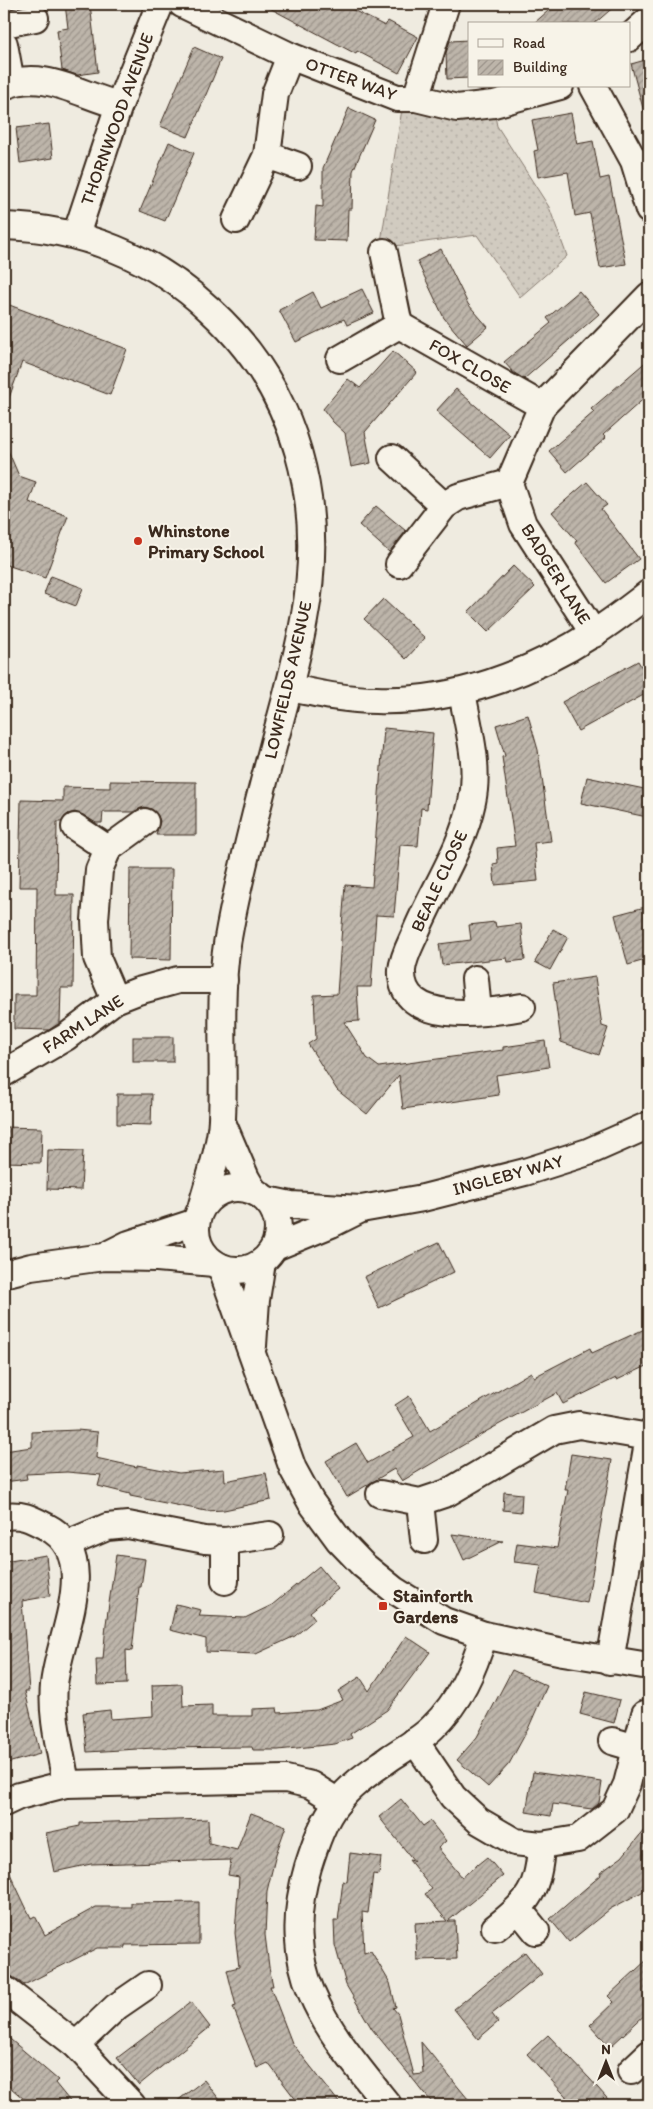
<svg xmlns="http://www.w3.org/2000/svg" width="653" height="2109" font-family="Itim,sans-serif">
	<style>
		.grass { fill: url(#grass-dots); stroke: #867a6f }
		.building { fill: url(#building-hatch); stroke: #3b2a1e }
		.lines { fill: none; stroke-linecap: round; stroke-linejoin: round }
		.minor-casing { stroke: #3b2a1e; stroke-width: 30 }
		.minor { stroke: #f7f3e8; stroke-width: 26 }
		.poi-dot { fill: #c8321e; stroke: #f7f3e8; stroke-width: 2 }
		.labels { text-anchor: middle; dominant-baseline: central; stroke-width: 4; stroke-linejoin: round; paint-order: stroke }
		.street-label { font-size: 18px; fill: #3b2a1e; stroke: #f7f3e8 }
		.poi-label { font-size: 18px; font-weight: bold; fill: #3b2a1e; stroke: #f7f3e8; text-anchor: start }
	</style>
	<defs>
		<pattern id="grass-dots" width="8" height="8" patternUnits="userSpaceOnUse" patternTransform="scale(1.25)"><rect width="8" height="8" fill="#d1cbc0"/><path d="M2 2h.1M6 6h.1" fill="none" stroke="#b4aea5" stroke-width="1.8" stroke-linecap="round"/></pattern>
		<pattern id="building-hatch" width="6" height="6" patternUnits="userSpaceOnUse" patternTransform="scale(1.25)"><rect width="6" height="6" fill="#bdb5aa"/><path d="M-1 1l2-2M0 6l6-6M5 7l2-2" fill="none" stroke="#9b938a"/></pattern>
	</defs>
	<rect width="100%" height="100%" fill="#efebe0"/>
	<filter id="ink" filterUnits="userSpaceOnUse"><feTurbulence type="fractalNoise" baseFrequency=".02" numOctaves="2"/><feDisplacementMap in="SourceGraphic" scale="10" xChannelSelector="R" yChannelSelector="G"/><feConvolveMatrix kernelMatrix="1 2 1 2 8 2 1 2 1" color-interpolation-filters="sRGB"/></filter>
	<g filter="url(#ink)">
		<path class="grass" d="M 402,109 L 451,120 L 494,111 L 497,126 L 549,207 L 567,256 L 520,297 L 477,235 L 380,248 Z"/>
		<g class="building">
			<path d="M 65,4 L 90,4 L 98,72 L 77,75 L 62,70 L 57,30 L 68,28 Z"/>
			<path d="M 262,4 L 341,4 L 385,26 L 388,21 L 418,37 L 399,73 L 357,51 L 356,54 Z"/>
			<path d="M 556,4 L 617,4 L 594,24 L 533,24 Z"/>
			<path d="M 469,40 L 469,78 L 447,79 L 446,53 L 450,41 Z"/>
			<path d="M 194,47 L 221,59 L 188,137 L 160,126 Z"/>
			<path d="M 649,59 L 649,111 L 644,112 L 631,64 Z"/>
			<path d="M 349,108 L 375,120 L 353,171 L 352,209 L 348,209 L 347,241 L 314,240 L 316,206 L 323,207 L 323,168 Z"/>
			<path d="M 571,113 L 577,144 L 593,141 L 600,179 L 609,177 L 626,264 L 600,268 L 590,213 L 575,216 L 568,172 L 538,177 L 534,151 L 538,150 L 532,120 Z"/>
			<path d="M 49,124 L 53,158 L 20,163 L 16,128 Z"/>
			<path d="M 169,142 L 194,153 L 165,221 L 140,211 Z"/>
			<path d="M 441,249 L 468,304 L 488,327 L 467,345 L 444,318 L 417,261 Z"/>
			<path d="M 362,289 L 374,313 L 347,325 L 344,319 L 296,342 L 279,310 L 313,292 L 321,308 Z"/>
			<path d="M 579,291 L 599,314 L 524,379 L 513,372 L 504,362 L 551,323 L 547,318 Z"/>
			<path d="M 4,303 L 127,349 L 110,395 L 22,362 L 6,406 L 4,406 Z"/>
			<path d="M 393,351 L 417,372 L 365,432 L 371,463 L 351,467 L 345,433 L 333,422 L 323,409 L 348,379 L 360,388 Z"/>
			<path d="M 649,359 L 649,394 L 603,435 L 606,438 L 567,472 L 549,451 L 594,412 L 591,409 Z"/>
			<path d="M 456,389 L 510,435 L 490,458 L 436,411 Z"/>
			<path d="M 4,441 L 19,476 L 36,482 L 29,502 L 68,516 L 45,578 L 4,564 Z"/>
			<path d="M 587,482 L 607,505 L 601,509 L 639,559 L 606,583 L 575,542 L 577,541 L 552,512 Z"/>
			<path d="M 376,506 L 406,531 L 389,552 L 359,525 Z"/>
			<path d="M 513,566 L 535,587 L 488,632 L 468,612 Z"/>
			<path d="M 51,576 L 83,588 L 76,606 L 44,594 Z"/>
			<path d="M 383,599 L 425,638 L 406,659 L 364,619 Z"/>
			<path d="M 638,661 L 649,680 L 649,692 L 578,731 L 562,702 Z"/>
			<path d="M 528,715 L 538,750 L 551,841 L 534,843 L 538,881 L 495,885 L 493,864 L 498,863 L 497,848 L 515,846 L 502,757 L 505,756 L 496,725 Z"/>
			<path d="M 384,728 L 433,733 L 427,809 L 421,808 L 418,846 L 400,845 L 394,916 L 376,915 L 371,987 L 357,987 L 359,1021 L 344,1022 L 367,1058 L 379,1067 L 503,1050 L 503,1047 L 545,1041 L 549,1067 L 496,1075 L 499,1095 L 403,1109 L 399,1075 L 367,1114 L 337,1090 L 308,1044 L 316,1039 L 314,995 L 337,994 L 345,885 L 372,887 Z"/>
			<path d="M 587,777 L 649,790 L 647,817 L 581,803 Z"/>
			<path d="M 110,781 L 196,782 L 196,835 L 156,835 L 160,821 L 157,814 L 151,809 L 144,807 L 133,812 L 103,812 L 102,823 L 96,823 L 83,815 L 75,812 L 68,814 L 61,822 L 57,822 L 56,895 L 74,895 L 73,988 L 61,988 L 60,1023 L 58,1024 L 49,1030 L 14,1029 L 14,995 L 36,995 L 37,887 L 19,887 L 21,800 L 63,801 L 63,787 L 110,788 Z"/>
			<path d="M 130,869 L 172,869 L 171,960 L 129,959 Z"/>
			<path d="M 649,906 L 649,959 L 628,965 L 615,915 Z"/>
			<path d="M 495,922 L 496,927 L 521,924 L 525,960 L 508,962 L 507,958 L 442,965 L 439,944 L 471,940 L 469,925 Z"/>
			<path d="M 553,929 L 568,937 L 550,970 L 535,962 Z"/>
			<path d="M 595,977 L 602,1026 L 608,1028 L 599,1055 L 561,1042 L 553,983 Z"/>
			<rect x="133" y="1037" width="40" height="25"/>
			<path d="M 117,1094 L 152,1094 L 151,1125 L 117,1124 Z"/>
			<path d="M 4,1127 L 42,1128 L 41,1163 L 4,1162 Z"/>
			<path d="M 48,1150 L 83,1151 L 81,1190 L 47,1189 Z"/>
			<path d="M 439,1242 L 454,1272 L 379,1308 L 364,1277 Z"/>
			<path d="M 649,1327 L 649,1365 L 617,1380 L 616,1378 L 563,1404 L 557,1393 L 487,1431 L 402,1481 L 394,1469 L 347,1497 L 326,1461 L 356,1443 L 368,1463 L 414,1437 L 395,1405 L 409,1396 L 430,1431 L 531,1372 L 534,1377 L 590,1348 L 592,1353 Z"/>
			<path d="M 77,1430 L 98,1432 L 96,1458 L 137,1467 L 137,1465 L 179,1473 L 224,1469 L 225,1481 L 266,1473 L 271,1500 L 224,1510 L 206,1511 L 130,1496 L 130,1494 L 98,1486 L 101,1475 L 67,1472 L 26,1474 L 27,1479 L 4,1482 L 4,1451 L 32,1447 L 32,1432 Z"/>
			<path d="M 571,1454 L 612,1460 L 587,1603 L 536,1593 L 541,1565 L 514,1562 L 517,1543 L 557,1548 L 568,1490 L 565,1490 Z"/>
			<path d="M 504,1492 L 522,1494 L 521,1512 L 503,1510 Z"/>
			<path d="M 452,1534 L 503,1541 L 464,1560 Z"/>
			<path d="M 46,1555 L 50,1596 L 22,1601 L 29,1691 L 25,1691 L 40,1754 L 4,1764 L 4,1562 Z"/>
			<path d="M 116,1555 L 145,1559 L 141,1587 L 139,1587 L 132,1651 L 126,1650 L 127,1684 L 97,1685 L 96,1659 L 103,1659 L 106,1624 Z"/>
			<path d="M 319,1566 L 338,1589 L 310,1612 L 315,1619 L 295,1636 L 256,1654 L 206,1652 L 206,1639 L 170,1630 L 176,1604 L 201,1610 L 199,1616 L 245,1618 L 272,1605 Z"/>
			<path d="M 406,1636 L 430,1652 L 387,1710 L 350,1734 L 352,1738 L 335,1744 L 278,1750 L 253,1750 L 252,1747 L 154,1748 L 87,1752 L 83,1713 L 110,1710 L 111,1719 L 153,1716 L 152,1685 L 182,1684 L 183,1706 L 212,1705 L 212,1716 L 252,1716 L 252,1709 L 277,1708 L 278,1713 L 317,1710 L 343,1700 L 338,1691 L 360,1677 L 369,1691 Z"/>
			<path d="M 512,1670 L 547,1686 L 528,1729 L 509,1764 L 488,1787 L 457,1760 L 477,1737 Z"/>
			<path d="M 586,1692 L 620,1700 L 614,1723 L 580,1714 Z"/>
			<path d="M 533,1772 L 602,1782 L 599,1803 L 592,1809 L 553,1804 L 551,1816 L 526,1812 Z"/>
			<path d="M 401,1799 L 423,1826 L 430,1821 L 446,1841 L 438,1848 L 462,1877 L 487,1857 L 503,1876 L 448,1921 L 455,1921 L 457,1959 L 417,1960 L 415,1923 L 447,1921 L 425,1894 L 432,1889 L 409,1860 L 414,1861 L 379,1817 Z"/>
			<path d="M 251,1813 L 286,1826 L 276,1854 L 267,1891 L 265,1935 L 269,1967 L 273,1986 L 270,1986 L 292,2043 L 341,2105 L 300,2105 L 268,2063 L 257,2068 L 233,2007 L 236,2006 L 227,1970 L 239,1967 L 235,1933 L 239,1877 L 228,1875 L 231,1860 L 91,1864 L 54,1872 L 46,1833 L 80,1826 L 80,1823 L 208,1819 L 209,1843 L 237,1850 Z"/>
			<path d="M 649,1824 L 649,1885 L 642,1892 L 610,1909 L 569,1942 L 550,1919 L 601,1875 L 600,1873 L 622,1857 Z"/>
			<path d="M 350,1853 L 381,1857 L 379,1875 L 373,1874 L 368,1913 L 362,1912 L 364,1953 L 371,1951 L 390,1983 L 396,2007 L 393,2008 L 398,2014 L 414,2075 L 423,2074 L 421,2042 L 473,2105 L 434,2105 L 372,2029 L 346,1985 L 335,1945 L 334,1921 L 338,1921 L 343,1881 L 347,1882 Z"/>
			<path d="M 4,1861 L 31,1918 L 35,1916 L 45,1935 L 96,1907 L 131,1907 L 131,1903 L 199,1902 L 199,1944 L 125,1945 L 125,1948 L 97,1948 L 24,1985 L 13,1977 L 4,1974 Z"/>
			<path d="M 525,1952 L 542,1974 L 492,2014 L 498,2022 L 478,2039 L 454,2009 Z"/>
			<path d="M 649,1958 L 649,2011 L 610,2047 L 590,2025 L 614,2002 L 608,1996 Z"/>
			<path d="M 191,2002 L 210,2027 L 139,2085 L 117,2058 Z"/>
			<path d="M 4,2034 L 58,2080 L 55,2083 L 73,2105 L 31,2105 L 4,2082 Z"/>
			<path d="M 548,2035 L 590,2079 L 613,2105 L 574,2105 L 527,2054 Z"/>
			<path d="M 204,2080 L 224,2105 L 172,2105 Z"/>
		</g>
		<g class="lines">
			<defs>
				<g id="minor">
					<path d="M 182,4 L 290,56 L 397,98 L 416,98 L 457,108 L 494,104 L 560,86"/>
					<path d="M 4,24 L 35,18"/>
					<path d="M 629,38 L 649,20"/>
					<path d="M 4,44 L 11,82"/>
					<path d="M 4,86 C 43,68 81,96 119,105"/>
					<path d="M 593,86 L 634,161 L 649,210"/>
					<path d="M 416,98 L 446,4"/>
					<path d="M 267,155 L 298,166"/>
					<path d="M 236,220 L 267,155 L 275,94 L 290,56"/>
					<path d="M 4,226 C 81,228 154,257 210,310 C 298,390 326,505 304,620 C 297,660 286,699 275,739 C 259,801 242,864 230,927 C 217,990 225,1055 222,1119 C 221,1145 209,1180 202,1205"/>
					<path d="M 76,235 L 119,105 L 160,4"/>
					<path d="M 384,252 L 399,325"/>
					<path d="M 340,359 L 399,325 L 542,406"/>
					<path d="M 392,458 L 444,506"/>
					<path d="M 399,564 L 444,506 L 458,497 L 509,483"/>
					<path d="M 594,634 L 523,524 L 509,483 L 542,406 L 649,296"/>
					<path d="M 290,688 C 319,694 347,700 376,700 C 453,703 530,674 594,633 C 613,621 631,607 649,593"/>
					<path d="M 462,692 C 468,727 480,766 472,802 C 462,849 433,890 415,934 C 410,945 403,958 402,970 C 399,1027 488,1013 522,1007"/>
					<path d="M 75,827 L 108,849 L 99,870 L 95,920 L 97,958 L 115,1000"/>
					<path d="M 108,849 L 145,822"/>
					<path d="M 475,979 L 478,1012"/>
					<path d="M 4,1073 L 66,1037 L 115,1000 L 138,991 L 178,980 L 224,980"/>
					<path d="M 222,1122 L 246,1178 L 253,1190"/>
					<circle cx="237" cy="1229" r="41"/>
					<path d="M 267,1200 L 291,1205 L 361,1209 L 423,1198 L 525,1172 L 588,1152 L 649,1125"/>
					<path d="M 275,1247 L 331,1224 L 361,1209"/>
					<path d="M 111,1253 L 129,1244 L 196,1222"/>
					<path d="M 221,1267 L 293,1469 L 311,1502 L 339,1540 L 363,1565 L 394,1590 L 444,1621 L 484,1635 L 563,1652 L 649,1666"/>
					<path d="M 4,1274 L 31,1267 L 104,1257 L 157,1258 L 214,1263"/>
					<path d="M 253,1346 L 256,1300 L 262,1262"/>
					<path d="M 380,1494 L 420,1502 L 447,1493 L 554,1430 L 579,1425 L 649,1437 L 610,1661"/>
					<path d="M 420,1502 L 424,1540"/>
					<path d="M 4,1516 C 23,1514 30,1518 47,1527 C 103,1556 58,1639 54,1685 C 51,1718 61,1752 66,1784"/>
					<path d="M 225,1541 L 225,1581"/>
					<path d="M 67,1544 L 107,1527 L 128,1525 L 205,1540 L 225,1541 L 270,1535"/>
					<path d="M 415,1741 L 453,1797 L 479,1821 L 515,1842 L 541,1845 L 578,1839 L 615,1810 L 627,1784 L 645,1714"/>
					<path d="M 612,1741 L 636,1748"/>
					<path d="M 4,1803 L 19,1796 L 66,1784 L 286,1779 L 311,1785 L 338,1802"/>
					<path d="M 519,1910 L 536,1931"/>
					<path d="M 495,1928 C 529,1902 539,1889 541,1845"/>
					<path d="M 4,1989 L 76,2045 L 132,2105"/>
					<path d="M 76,2045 L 116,2007 L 148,1985"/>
					<path d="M 631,2071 L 649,2054"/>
					<path d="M 388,2105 C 326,2028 277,1972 308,1867 C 315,1845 323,1820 338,1802 C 351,1784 372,1771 390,1758 C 405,1748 421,1739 433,1727 C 460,1701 473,1670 484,1635"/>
				</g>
			</defs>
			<use href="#minor" class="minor-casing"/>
			<use href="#minor" class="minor"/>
		</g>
	</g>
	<g class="poi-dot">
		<circle cx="138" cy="541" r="5"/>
		<rect x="378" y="1601" width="10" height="10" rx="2.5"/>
	</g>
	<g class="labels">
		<g class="street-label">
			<text transform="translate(351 79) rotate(20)">OTTER WAY</text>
			<text transform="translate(117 119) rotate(-70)">THORNWOOD AVENUE</text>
			<text transform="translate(470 366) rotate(30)">FOX CLOSE</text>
			<text transform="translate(556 574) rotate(58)">BADGER LANE</text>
			<text transform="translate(288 680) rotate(-77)">LOWFIELDS AVENUE</text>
			<text transform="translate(439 881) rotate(-65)">BEALE CLOSE</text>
			<text transform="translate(83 1024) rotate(-33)">FARM LANE</text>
			<text transform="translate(508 1175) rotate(-15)">INGLEBY WAY</text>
		</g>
		<g class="poi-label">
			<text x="148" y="531">Whinstone<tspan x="148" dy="21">Primary School</tspan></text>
			<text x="393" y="1596">Stainforth<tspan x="393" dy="21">Gardens</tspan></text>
		</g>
	</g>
	<rect width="653" height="2109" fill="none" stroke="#f7f3e8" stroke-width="20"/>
	<rect x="10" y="10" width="633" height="2089" fill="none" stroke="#3b2a1e" stroke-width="2" filter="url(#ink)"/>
	<rect x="468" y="22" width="162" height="65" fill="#f7f3e8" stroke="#aca397"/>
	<rect x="478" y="39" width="25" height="8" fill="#f7f3e8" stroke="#aca397"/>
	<text x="513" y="48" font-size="15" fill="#3b2a1e">Road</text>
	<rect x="478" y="60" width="25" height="15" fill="url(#building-hatch)" stroke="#aca397"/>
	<text x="513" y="72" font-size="15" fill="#3b2a1e">Building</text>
	<g transform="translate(606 2062)" stroke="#f7f3e8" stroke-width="4" paint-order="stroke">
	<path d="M0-4L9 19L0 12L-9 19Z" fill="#3b2a1e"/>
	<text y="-8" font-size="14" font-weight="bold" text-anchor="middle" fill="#3b2a1e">N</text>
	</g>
</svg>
